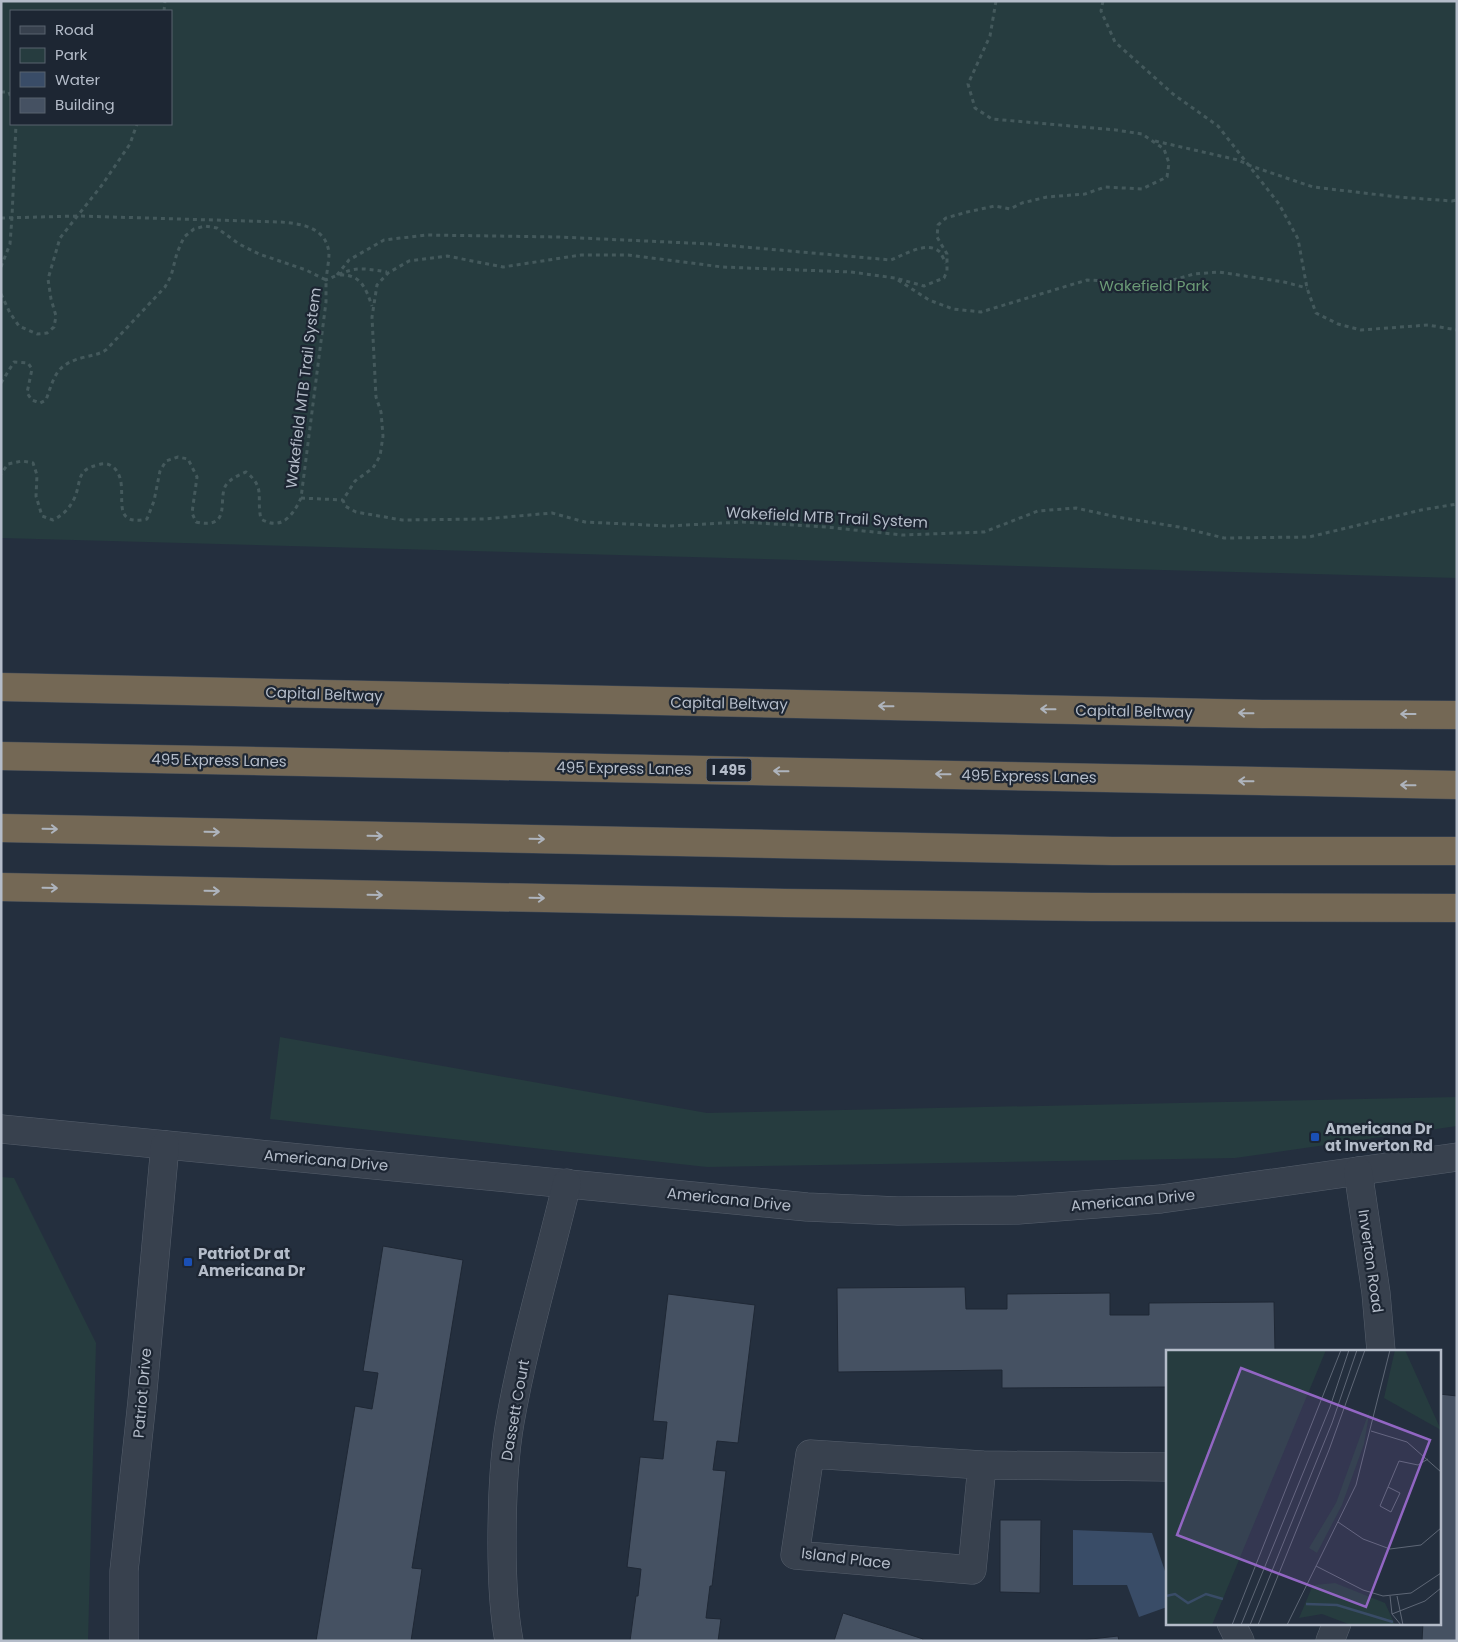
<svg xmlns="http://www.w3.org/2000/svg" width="1458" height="1642" font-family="Poppins,sans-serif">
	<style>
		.green { fill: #263c3f; fill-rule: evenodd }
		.water { fill: #394c67 }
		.building { fill: #455162; stroke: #1f2835 }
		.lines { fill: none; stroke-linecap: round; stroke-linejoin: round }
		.minor-casing { stroke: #565f6c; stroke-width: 29 }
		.highway-casing { stroke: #434c59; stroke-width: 29 }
		.path { stroke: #44595c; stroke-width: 3; stroke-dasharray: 4 4; stroke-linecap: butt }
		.minor { stroke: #38414e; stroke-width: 28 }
		.highway { stroke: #746855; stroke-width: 28 }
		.oneway { stroke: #aeb4bd }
		.transit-dot { fill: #1a4fb4; stroke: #1d2633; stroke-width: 2 }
		.labels { text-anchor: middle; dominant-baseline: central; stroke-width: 4.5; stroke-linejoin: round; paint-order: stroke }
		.shield { fill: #1d2633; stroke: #878f9c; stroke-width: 1 }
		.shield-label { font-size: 14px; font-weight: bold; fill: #b4bcc9 }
		.park-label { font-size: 15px; fill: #6b9a76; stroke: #1d2633 }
		.street-label { font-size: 15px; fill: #b4bcc9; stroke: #1d2633 }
		.poi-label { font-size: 15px; font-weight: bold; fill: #b4bcc9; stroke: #1d2633; text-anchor: start }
		.inset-river { fill: none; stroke: #394c67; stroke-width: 2.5 }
		.inset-road { fill: none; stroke: #5e6776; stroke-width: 1 }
		.view { fill: #9266c3; fill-opacity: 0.15; stroke: #9266c3; stroke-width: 2.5 }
		.inset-edge { fill: none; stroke: #b4bcc9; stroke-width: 2.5 }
	</style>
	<rect width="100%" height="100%" fill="#242f3e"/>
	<g class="green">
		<path d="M 1,1 L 1457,1 L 1457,578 L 1,538 ZM 11,11 L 171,11 L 171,124 L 11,124 Z"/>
		<path d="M 280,1037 L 707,1113 L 1457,1097 L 1457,1126 L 1235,1158 L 707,1167 L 270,1119 Z"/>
		<path d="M 1,1177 L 14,1178 L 96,1343 L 88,1641 L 1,1641 Z"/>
	</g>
	<path class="water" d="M 1073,1530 L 1152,1533 L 1167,1577 L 1167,1607 L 1139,1617 L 1127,1585 L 1073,1585 Z"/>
	<g class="building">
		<path d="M 383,1246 L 463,1260 L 412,1568 L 422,1569 L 411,1641 L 316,1641 L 355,1406 L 372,1409 L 378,1373 L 363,1371 Z"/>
		<path d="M 965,1287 L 966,1309 L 1007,1309 L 1007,1294 L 1110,1293 L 1110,1315 L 1149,1315 L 1149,1303 L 1274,1302 L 1275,1351 L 1167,1351 L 1167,1387 L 1002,1388 L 1002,1370 L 838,1372 L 837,1288 Z"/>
		<path d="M 668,1294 L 755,1305 L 738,1443 L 717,1441 L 713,1470 L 726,1471 L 712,1586 L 710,1586 L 706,1618 L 721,1619 L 718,1641 L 630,1641 L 636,1596 L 638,1596 L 641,1569 L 627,1567 L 640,1457 L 663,1459 L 667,1422 L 653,1421 Z"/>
		<path d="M 1439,1394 L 1457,1396 L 1457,1641 L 1422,1641 L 1423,1623 L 1439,1623 Z"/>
		<path d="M 1000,1520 L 1041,1520 L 1040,1593 L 1000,1592 Z"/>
		<path d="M 843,1613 L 923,1639 L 922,1641 L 834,1641 Z"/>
		<path d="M 1118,1636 L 1119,1641 L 1073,1641 Z"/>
	</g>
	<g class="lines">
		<defs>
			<g id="minor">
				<path d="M 1,1129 L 807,1207 L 898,1211 L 1018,1210 L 1161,1199 L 1457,1157"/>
				<path d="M 1358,1171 L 1376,1293 L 1381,1351"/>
				<path d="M 982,1465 L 972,1570 L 795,1555 L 810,1454 L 982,1465 L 1167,1467"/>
				<path d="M 1231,1623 L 1240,1641"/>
				<path d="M 124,1641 L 124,1571 L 142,1401 L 165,1145"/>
				<path d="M 509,1641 C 503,1609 502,1576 502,1543 C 502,1503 503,1462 510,1422 C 524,1342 548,1263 567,1183"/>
				<path d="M 1330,1641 L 1337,1623"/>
			</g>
			<g id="highway">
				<path d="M 1,687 L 1262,714 L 1457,715"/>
				<path d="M 1,756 L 1457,785"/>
				<path d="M 1,828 L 1112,851 L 1457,851"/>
				<path d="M 1,887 L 785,903 L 1092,907 L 1457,908"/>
			</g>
		</defs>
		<use href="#minor" class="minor-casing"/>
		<use href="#highway" class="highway-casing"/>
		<g class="path">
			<path d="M 996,1 L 990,36 L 968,84 L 975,108 L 992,119 L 1116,130 L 1142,134 L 1164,149 L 1169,163 L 1167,177 L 1142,189 L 1105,187 L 1085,194 L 1047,197 L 1022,203 L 1010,209 L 995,206 L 967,212 L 946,218 L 938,225 L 937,237 L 947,254 L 947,271 L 944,278 L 924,286 L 895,278 L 851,272 L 722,267 L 628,255 L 581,255 L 503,267 L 447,256 L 409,261 L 388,273 L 377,285 L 372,317 L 376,397 L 381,412 L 383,436 L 380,456 L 373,468 L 355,481 L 343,500 L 345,506 L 356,512 L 402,520 L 484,519 L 552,513 L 585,522 L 668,526 L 742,522 L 826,527 L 902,535 L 984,532 L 1038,511 L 1076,508 L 1117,517 L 1179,527 L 1224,538 L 1309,537 L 1421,510 L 1457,504"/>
			<path d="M 1103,1 L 1101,11 L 1115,42 L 1173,94 L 1218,126 L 1279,204 L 1298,239 L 1307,288 L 1316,313 L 1338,324 L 1361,330 L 1428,325 L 1457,330"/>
			<path d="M 164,11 L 165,1"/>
			<path d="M 1,92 L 9,92 L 11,98"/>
			<path d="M 1155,141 L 1238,160 L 1251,166 L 1313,187 L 1398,197 L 1452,201 L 1457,200"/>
			<path d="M 1,218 L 78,216 L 281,222 C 302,224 326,227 329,253 C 329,261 327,271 326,280 C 355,267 356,267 387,272"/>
			<path d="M 1,267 L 10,244 L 12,217 L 16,124"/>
			<path d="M 337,275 L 349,260 L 384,240 L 427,235 L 559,237 L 711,244 L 891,260 C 904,255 927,240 940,252 C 942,255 944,260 946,263"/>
			<path d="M 340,275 C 361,274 366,289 372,306"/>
			<path d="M 898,280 L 929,300 L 953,309 L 981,312 L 1087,280 L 1159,284 L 1194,274 L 1219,272 L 1284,282 L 1307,288"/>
			<path d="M 1,294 L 10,313 L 19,326 L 37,334 L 47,333 L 54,327 L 56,316 L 51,299 L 48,279 L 60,238 L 102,185 L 130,144 L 137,124"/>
			<path d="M 1,383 L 14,362 L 28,363 L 32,369 L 27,393 L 32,400 L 40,403 L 46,400 C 55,375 56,364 85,357 C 93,355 101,354 107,349 L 165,287 L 171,276 L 177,253 L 184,237 L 194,229 L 205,226 L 217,228 L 239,244 L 259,254 L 306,270 L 326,280 L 326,302 L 301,498 C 293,516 281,531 261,519 C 256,497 266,488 246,472 C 239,475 231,478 226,485 C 217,499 233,530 196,522 L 192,513 L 197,477 L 188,459 L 178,457 L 166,461 L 160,471 L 154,501 L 147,519 C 104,528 134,484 113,467 C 108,463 103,463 98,465 C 75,470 82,482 74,499 C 69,509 63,515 53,520 L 42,516 L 36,496 L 37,475 L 33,463 L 22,461 L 8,464 L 1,474"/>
			<path d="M 301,498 L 343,500"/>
		</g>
		<use href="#minor" class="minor"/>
		<use href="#highway" class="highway"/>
	</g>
	<defs><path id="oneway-shaft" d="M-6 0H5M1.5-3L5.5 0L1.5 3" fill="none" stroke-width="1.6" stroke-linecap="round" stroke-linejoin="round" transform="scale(1.25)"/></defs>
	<g class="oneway">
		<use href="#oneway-shaft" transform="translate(886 706) rotate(-179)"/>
		<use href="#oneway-shaft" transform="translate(1048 709) rotate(-179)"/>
		<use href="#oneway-shaft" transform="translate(1246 713) rotate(-179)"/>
		<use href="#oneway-shaft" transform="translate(1408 714) rotate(-180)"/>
		<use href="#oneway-shaft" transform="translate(781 771) rotate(-179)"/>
		<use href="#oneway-shaft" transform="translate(943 774) rotate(-179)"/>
		<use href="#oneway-shaft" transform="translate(1246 781) rotate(-179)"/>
		<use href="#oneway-shaft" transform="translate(1408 785) rotate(-179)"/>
		<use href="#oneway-shaft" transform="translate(50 829) rotate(1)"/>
		<use href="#oneway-shaft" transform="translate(212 832) rotate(1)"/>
		<use href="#oneway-shaft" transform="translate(375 836) rotate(1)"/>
		<use href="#oneway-shaft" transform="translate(537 839) rotate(1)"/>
		<use href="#oneway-shaft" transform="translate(50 888) rotate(1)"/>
		<use href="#oneway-shaft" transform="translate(212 891) rotate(1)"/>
		<use href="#oneway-shaft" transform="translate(375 895) rotate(1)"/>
		<use href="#oneway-shaft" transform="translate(537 898) rotate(1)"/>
	</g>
	<g class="transit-dot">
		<rect x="1310" y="1132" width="10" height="10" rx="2.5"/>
		<rect x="183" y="1257" width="10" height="10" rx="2.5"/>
	</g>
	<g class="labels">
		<rect class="shield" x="706.5" y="758.5" width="45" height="23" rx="4"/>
		<g class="shield-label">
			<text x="729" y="770">I 495</text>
		</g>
		<g class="park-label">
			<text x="1154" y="285">Wakefield Park</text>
		</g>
		<g class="street-label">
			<text transform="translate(303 388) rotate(-83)">Wakefield MTB Trail System</text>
			<text transform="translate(827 517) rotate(3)">Wakefield MTB Trail System</text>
			<text transform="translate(324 694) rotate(2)">Capital Beltway</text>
			<text transform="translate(729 703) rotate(1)">Capital Beltway</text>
			<text transform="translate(1134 711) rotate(1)">Capital Beltway</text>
			<text transform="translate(219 760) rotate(1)">495 Express Lanes</text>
			<text transform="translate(624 768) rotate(1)">495 Express Lanes</text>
			<text transform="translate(1029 776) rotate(1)">495 Express Lanes</text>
			<text transform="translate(326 1160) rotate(5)">Americana Drive</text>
			<text transform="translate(729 1199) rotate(6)">Americana Drive</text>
			<text transform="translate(1133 1200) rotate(-5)">Americana Drive</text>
			<text transform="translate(1371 1261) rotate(82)">Inverton Road</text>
			<text transform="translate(142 1393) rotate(-85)">Patriot Drive</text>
			<text transform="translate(515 1410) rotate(-80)">Dassett Court</text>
			<text transform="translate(846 1558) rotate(7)">Island Place</text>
		</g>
		<g class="poi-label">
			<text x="1325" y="1128">Americana Dr<tspan x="1325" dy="17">at Inverton Rd</tspan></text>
			<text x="198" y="1253">Patriot Dr at<tspan x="198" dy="17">Americana Dr</tspan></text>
		</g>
	</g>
	<g transform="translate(1166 1350)">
		<rect width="275" height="275" fill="#242f3e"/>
		<path d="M 0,0 L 160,0 L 46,275 L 0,275 ZM 229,0 L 239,0 L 275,80 L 218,48 ZM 204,59 L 198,94 L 176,155 L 151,203 L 143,198 L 170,153 ZM 169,233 L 219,253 L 229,275 L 185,275 L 156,264 L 133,268 L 147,235 Z" fill="#263c3f"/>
		<path class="inset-river" d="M 0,246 L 9,244 L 22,253 L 40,244 L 57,249M 140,254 L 171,255 L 227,272"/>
		<path class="inset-road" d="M 205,81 L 241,92 L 275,122M 222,137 L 234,143 L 225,162 L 214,156 L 233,111 L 252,115 L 262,109M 172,172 L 197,189 L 224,199 L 255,195 L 275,178M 150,216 L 197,240 L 217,246 L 245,243 L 275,223M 224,246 L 226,264 L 235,275M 231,246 L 237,275M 226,264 L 259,251 L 275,238M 66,275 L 175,0M 75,275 L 164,57 L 183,0M 84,275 L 166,73 L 191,0M 92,275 L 163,100 L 199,0M 121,275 L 190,135 L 224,0"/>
		<path class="view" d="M 75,18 L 264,90 L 200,257 L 11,185 Z"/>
		<rect width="275" height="275" class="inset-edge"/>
	</g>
	<rect width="1458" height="1642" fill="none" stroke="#b4bcc9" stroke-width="5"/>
	<rect x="10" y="10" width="162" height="115" fill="#1d2633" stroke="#59626f"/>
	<rect x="20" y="26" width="25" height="8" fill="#38414e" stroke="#59626f"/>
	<text x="55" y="35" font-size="15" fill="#b4bcc9">Road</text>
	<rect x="20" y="48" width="25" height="15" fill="#263c3f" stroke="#59626f"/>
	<text x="55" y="60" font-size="15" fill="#b4bcc9">Park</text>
	<rect x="20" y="72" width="25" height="15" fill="#394c67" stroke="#59626f"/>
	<text x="55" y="85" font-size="15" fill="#b4bcc9">Water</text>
	<rect x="20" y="98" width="25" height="15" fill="#455162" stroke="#59626f"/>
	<text x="55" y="110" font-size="15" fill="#b4bcc9">Building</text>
</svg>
